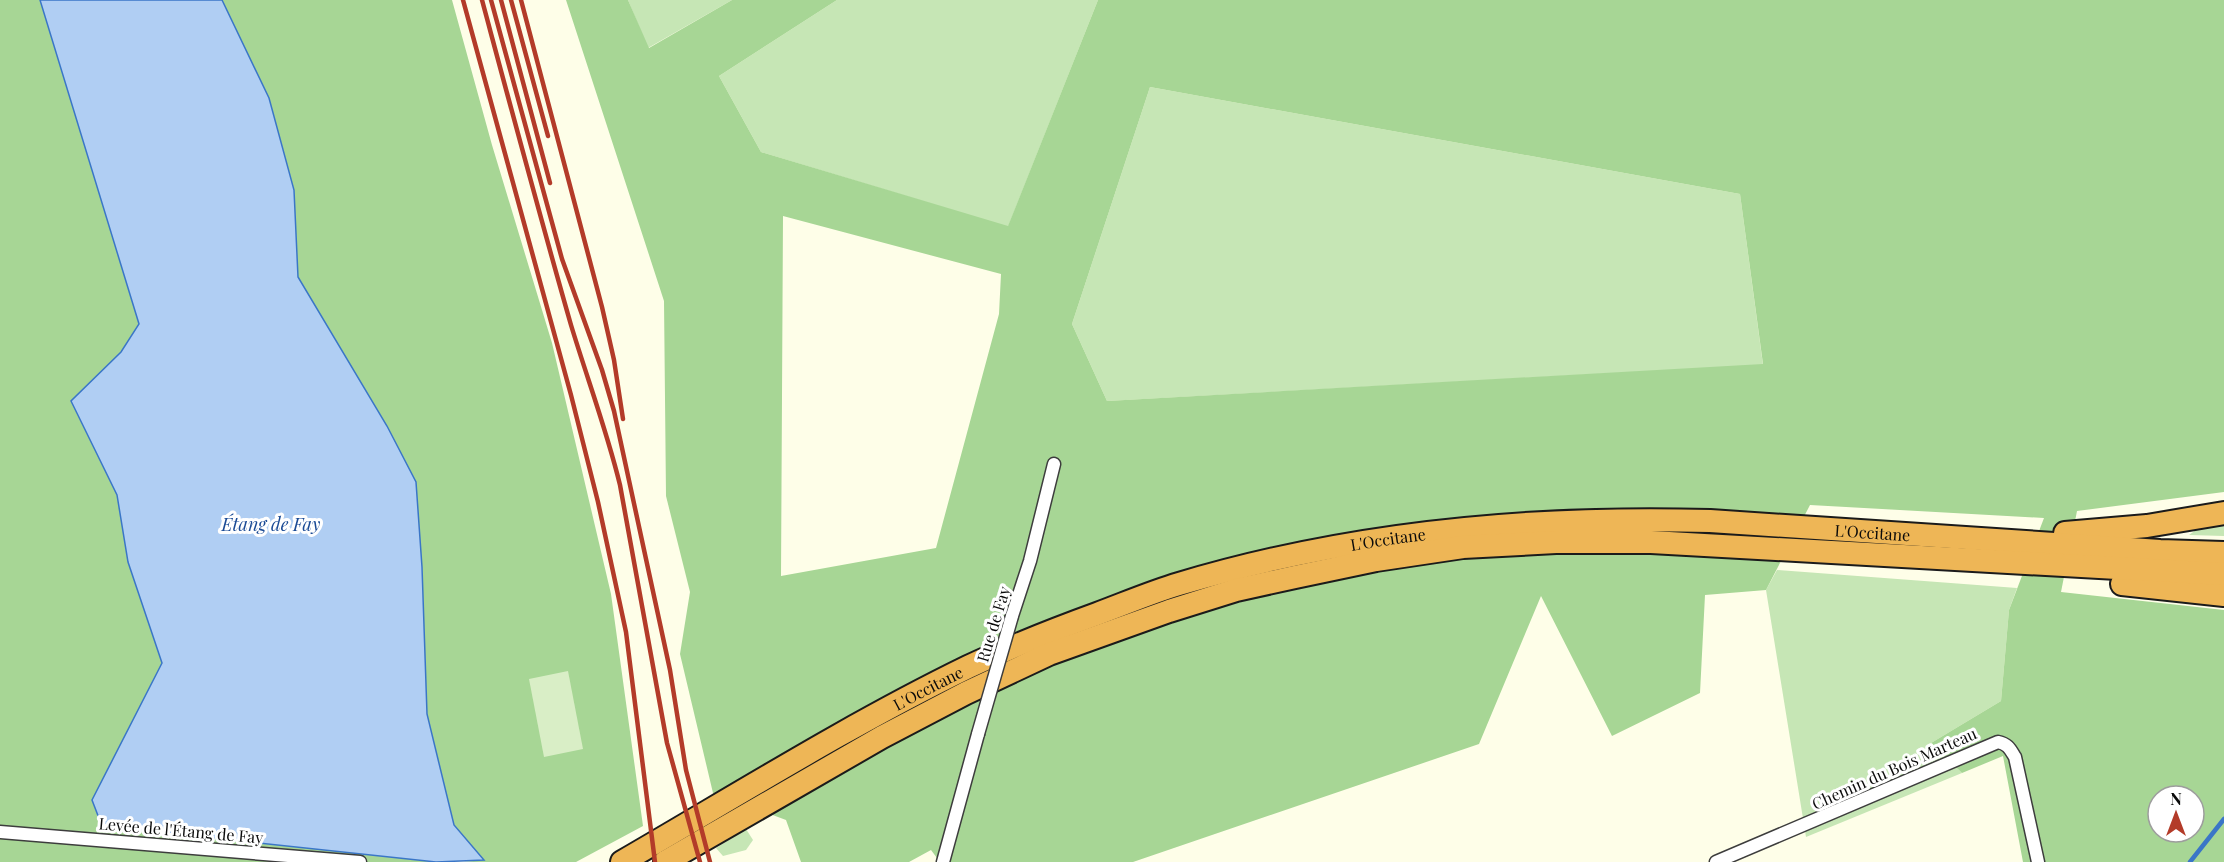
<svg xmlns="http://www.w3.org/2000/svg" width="2224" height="862" font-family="'Playfair Display',serif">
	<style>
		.green { fill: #c6e6b5 }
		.forest { fill: #a7d695; fill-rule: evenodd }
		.pitch { fill: #d9eec6 }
		.water { fill: #b0cef3; stroke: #3a76c7; stroke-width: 1.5 }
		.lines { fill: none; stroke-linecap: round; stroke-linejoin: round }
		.stream { stroke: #3a76c7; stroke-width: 4.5 }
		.street-casing { stroke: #3d3d3d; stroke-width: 15 }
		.highway-casing { stroke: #1b1b1b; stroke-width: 26 }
		.street { stroke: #fff; stroke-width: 12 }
		.highway { stroke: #eeb656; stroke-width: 22 }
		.rail { stroke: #b33b29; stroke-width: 4.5 }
		.street-bridge-casing { stroke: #3d3d3d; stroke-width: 15; stroke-linecap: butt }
		.street-bridge { stroke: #fff; stroke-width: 12 }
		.labels { text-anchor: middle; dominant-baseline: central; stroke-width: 6; stroke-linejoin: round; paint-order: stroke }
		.street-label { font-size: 16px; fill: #0a0a0a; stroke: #fff }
		.water-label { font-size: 18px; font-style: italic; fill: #1a4a95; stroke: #fff }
	</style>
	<rect width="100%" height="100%" fill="#fefee8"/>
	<g class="green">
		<path d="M 628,0 L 732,0 L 648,48 Z"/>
		<path d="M 837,0 L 1098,0 L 1008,227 L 761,152 L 719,76 Z"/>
		<path d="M 1150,87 L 1740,194 L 1763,365 L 1107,401 L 1072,324 Z"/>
		<path d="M 2224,519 L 2224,536 L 2189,535 L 2200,527 Z"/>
		<path d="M 1777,570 L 2017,588 L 2009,610 L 2001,701 L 1931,743 L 1962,773 L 1806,837 L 1766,590 Z"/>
		<path d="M 746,829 L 753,840 L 746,850 L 723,856 L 716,848 Z"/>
	</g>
	<g class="forest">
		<path d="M 0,0 L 40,0 L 139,324 L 121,352 L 71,401 L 117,495 L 128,562 L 162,663 L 92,800 L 102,826 L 436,862 L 0,862 Z"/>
		<path d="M 222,0 L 452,0 L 492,145 L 552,343 L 611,594 L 643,826 L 576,862 L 463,862 L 484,860 L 454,825 L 427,714 L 422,567 L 387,426 L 298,277 L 294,190 L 269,98 Z"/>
		<path d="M 566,0 L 628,0 L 649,48 L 732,0 L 837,0 L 719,76 L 761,152 L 1008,226 L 1098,0 L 2224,0 L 2224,492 L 2077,511 L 2061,592 L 2224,610 L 2224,862 L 2023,862 L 2003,756 L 1962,773 L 1931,743 L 2001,701 L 2009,610 L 2044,518 L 1810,505 L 1766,590 L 1705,595 L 1700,693 L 1612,736 L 1541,596 L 1479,744 L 1133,862 L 940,862 L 931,850 L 909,862 L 801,862 L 786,820 L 713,793 L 680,654 L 690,592 L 666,496 L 664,301 ZM 1150,87 L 1740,194 L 1763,364 L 1107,401 L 1072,324 ZM 783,216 L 1001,274 L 999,314 L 936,548 L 781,576 ZM 2158,796 L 2194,796 L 2194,832 L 2158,832 Z"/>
	</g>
	<path class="pitch" d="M 568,671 L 583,749 L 544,757 L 529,679 Z"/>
	<path class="water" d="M 40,0 L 222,0 L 269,98 L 294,190 L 298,277 L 387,426 L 416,482 L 422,567 L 427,714 L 454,825 L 484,860 L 436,862 L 102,826 L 92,800 L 162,663 L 128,562 L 117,495 L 71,401 L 121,352 L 139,324 Z"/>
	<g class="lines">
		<path class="stream" d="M 2190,862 L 2224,819"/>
		<defs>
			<g id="street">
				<path d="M 1012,616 L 1030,561 L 1054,464"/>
				<path d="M 0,832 L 360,862"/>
				<path d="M 943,862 L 978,734"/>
				<path d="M 1716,862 L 1998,742 C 2008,744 2010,749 2015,757 L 2038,862"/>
			</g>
			<g id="highway">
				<path d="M 2065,533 L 2147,526 L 2224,513"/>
				<path d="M 2122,584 L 2224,595"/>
				<path id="s1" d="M 622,862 C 736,796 849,725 968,667 C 1010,647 1053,630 1097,614 C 1124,604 1152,592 1179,584 C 1352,532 1531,516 1710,521 L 2160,551 L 2224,553"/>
				<path d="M 665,862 L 882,737 L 966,693 L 1049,654 L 1169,611 L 1236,590 L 1295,577 L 1376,560 L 1463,547 L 1556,542 L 1651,542 L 2224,574"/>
			</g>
		</defs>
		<use href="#street" class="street-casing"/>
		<use href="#highway" class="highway-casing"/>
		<use href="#street" class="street"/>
		<use href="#highway" class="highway"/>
		<g class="rail">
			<path d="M 463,0 L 571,395 L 598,502 L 626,632 L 655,862"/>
			<path d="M 482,0 C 511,108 540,217 571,325 C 587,378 607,431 620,485 L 667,743 L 700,862"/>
			<path d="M 491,0 L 562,259 L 602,370 L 614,411 L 670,670 L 686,770 L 710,862"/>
			<path d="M 501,0 L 550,183"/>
			<path d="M 511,0 L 548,136"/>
			<path d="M 521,0 L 602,307 L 614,360 L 623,419"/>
		</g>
		<defs>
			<path id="street-bridge" d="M 978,734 L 1012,616"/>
		</defs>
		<use href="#street-bridge" class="street-bridge-casing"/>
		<use href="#street-bridge" class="street-bridge"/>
	</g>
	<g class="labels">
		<g class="street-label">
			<text stroke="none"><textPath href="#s1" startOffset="1324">L'Occitane</textPath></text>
			<text stroke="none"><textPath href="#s1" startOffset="838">L'Occitane</textPath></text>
			<text transform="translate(993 624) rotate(-73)">Rue de Fay</text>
			<text stroke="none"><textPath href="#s1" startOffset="352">L'Occitane</textPath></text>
			<text transform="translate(1894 768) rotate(-24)">Chemin du Bois Marteau</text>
			<text transform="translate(181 830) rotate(5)">Levée de l'Étang de Fay</text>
		</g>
		<g class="water-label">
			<text x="271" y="524">Étang de Fay</text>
		</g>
	</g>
	<g transform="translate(2176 814)"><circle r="28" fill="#ffffff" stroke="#9d9d9d" stroke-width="1.5"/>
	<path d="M0-4.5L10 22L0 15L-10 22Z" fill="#b33b29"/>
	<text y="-9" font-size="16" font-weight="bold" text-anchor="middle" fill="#0a0a0a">N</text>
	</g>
</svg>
